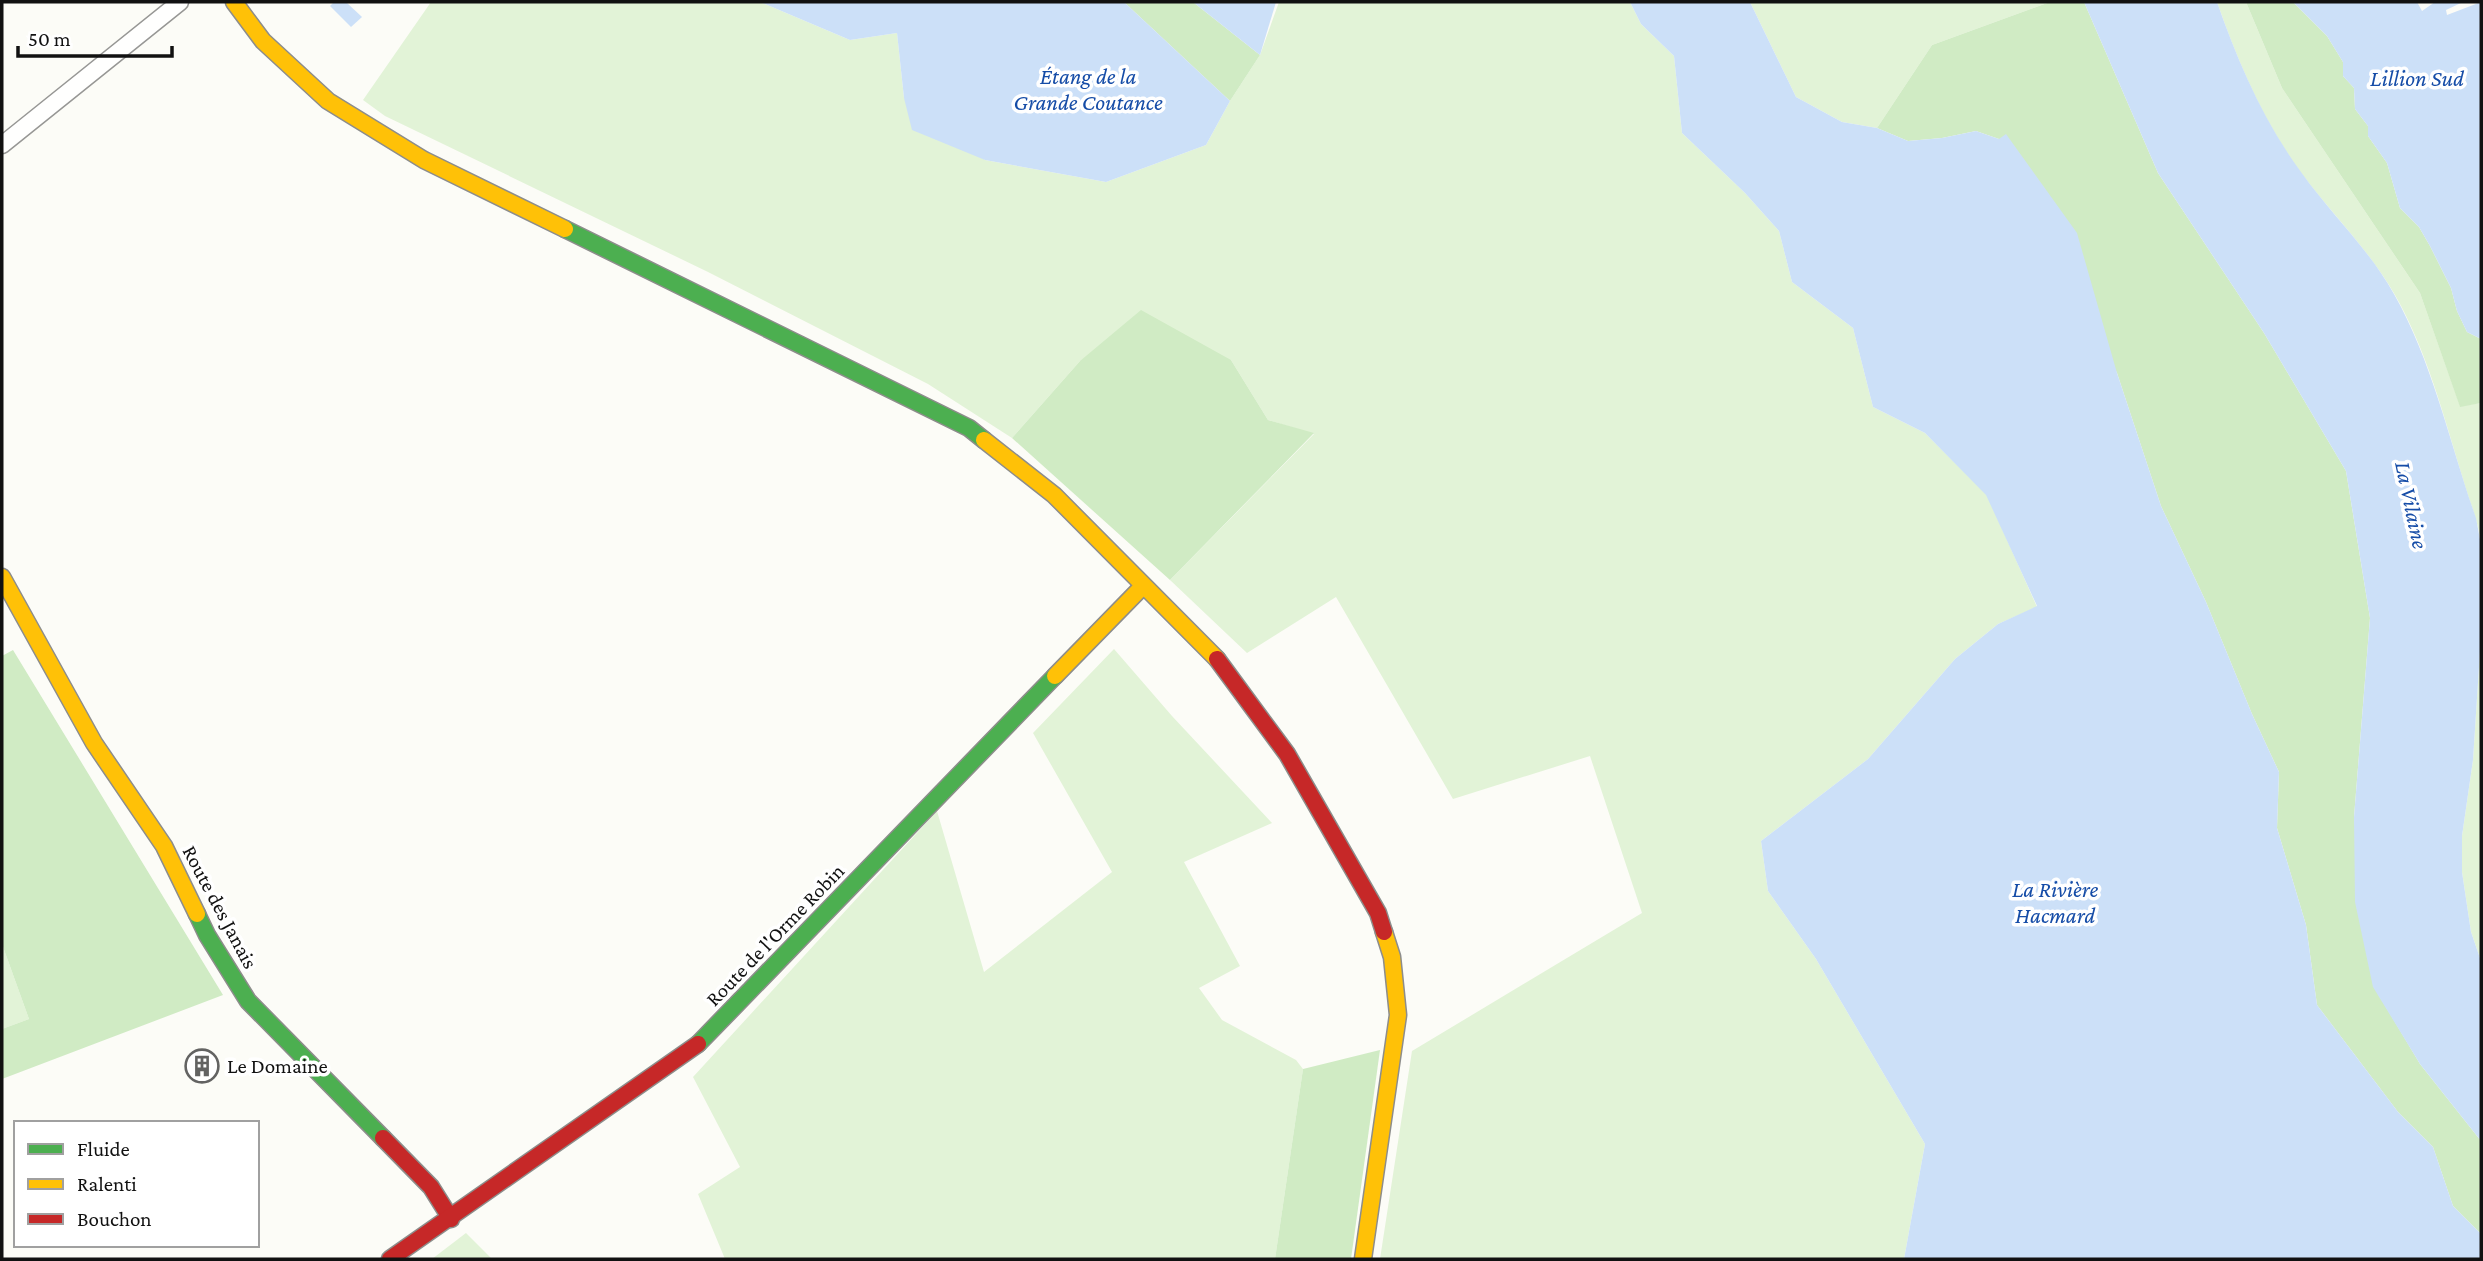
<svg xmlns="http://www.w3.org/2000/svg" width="2483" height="1261" font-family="'Crimson Pro',serif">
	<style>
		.green { fill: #e2f3d7 }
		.forest { fill: #d0ebc4 }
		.water { fill: #cce0f8 }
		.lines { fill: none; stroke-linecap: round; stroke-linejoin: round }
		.street-casing { stroke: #979795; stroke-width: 19 }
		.fast-casing { stroke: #8d8d8b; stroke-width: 19 }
		.slow-casing { stroke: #8d8d8b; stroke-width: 19 }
		.jam-casing { stroke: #8d8d8b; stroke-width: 19 }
		.street { stroke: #fffffe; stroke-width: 16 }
		.fast { stroke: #4caf50; stroke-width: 16 }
		.slow { stroke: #ffc107; stroke-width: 16 }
		.jam { stroke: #c62828; stroke-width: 16 }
		.labels { text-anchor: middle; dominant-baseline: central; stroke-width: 7; stroke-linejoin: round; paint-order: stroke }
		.street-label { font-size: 21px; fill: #111; stroke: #fff }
		.poi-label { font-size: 21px; fill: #111; stroke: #fff; text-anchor: start }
		.water-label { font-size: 23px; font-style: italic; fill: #154ca7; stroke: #fff }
	</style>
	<rect width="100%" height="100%" fill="#fcfcf7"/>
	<g class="green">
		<path d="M 431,2 L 760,2 L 850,40 L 897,33 L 904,98 L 985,160 L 1106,182 L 1206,145 L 1230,101 L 1260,55 L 1279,2 L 1630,2 L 1641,24 L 1674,56 L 1682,133 L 1745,193 L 1779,231 L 1792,282 L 1853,328 L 1873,407 L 1925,433 L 1987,495 L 2037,607 L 1998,624 L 1955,659 L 1868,759 L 1761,841 L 1768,891 L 1816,959 L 1925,1144 L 1904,1259 L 1380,1259 L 1412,1051 L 1642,913 L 1590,756 L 1453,799 L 1336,597 L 1247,653 L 1170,580 L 1314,434 L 1268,420 L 1231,360 L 1080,361 L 1012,438 L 928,384 L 708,272 L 385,116 L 363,100 Z"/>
		<path d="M 1750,2 L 2050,2 L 1932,45 L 1877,128 L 1842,122 L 1796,97 Z"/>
		<path d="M 2217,2 L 2246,2 L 2282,88 L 2420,293 L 2460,406 L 2481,403 L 2481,545 C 2479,522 2469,501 2463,479 C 2444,417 2427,351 2395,295 C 2369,250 2332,214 2301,173 C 2263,121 2238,62 2217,2 Z"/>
		<path d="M 2481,636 L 2481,961 L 2471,932 L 2462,872 L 2462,836 L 2473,760 Z"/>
		<path d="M 1114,649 L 1172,716 L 1272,823 L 1184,862 L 1240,966 L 1199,988 L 1222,1020 L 1296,1060 L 1303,1069 L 1275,1259 L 725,1259 L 698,1194 L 740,1167 L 693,1077 L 937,811 L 984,972 L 1112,872 L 1033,733 Z"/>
		<path d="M 2,944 L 29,1019 L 2,1029 Z"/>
		<path d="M 466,1233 L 492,1259 L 432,1259 Z"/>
	</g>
	<g class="forest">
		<path d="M 1124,2 L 1193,2 L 1260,55 L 1230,101 Z"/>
		<path d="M 2050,2 L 2084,2 L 2158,173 L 2264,333 L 2346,471 L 2370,618 L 2354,817 L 2374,987 L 2420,1064 L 2481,1141 L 2481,1234 L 2453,1206 L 2433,1147 L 2398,1112 L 2317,1005 L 2306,925 L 2277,828 L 2279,772 L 2252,714 L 2206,602 L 2161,506 L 2117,373 L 1999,139 L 1976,131 L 1942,138 L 1908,141 L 1877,128 L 1932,45 Z"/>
		<path d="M 2246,2 L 2293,2 L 2327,36 L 2343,62 L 2343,76 L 2354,88 L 2355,109 L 2368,126 L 2368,136 L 2387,163 L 2400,208 L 2419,227 L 2430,246 L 2451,288 L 2457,311 L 2467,332 L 2481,339 L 2481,403 L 2460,407 L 2420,293 L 2282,88 Z"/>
		<path d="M 1141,310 L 1231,360 L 1268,420 L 1314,433 L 1170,580 L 1012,438 L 1080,361 Z"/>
		<path d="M 13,650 L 223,995 L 2,1079 L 2,1029 L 29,1019 L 2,944 L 2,656 Z"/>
		<path d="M 1380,1050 L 1351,1259 L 1275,1259 L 1303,1069 Z"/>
	</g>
	<g class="water">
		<path d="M 334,2 L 346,2 L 362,17 L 351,27 L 330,6 Z"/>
		<path d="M 760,2 L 1124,2 L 1230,101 L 1206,145 L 1106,182 L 985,160 L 912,130 L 904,98 L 897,33 L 850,40 Z"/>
		<path d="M 1193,2 L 1276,2 L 1260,55 Z"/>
		<path d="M 1630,2 L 1750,2 L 1796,97 L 1842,122 L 1877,128 L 1908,141 L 1942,138 L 1976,131 L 1999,139 L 2006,134 L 2077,233 L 2117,373 L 2161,506 L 2206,602 L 2252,714 L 2279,772 L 2277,828 L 2306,925 L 2317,1005 L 2398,1112 L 2433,1147 L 2453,1206 L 2481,1234 L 2481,1259 L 1904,1259 L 1925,1144 L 1816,959 L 1768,891 L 1761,841 L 1868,759 L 1955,659 L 1998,624 L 2037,606 L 1986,495 L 1925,433 L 1873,407 L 1853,328 L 1792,282 L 1779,231 L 1745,193 L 1682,133 L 1674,56 L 1641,24 Z"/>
		<path d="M 2084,2 L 2217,2 C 2238,62 2263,120 2301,172 C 2331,214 2369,249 2394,294 C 2433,363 2450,444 2476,518 L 2481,545 L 2481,636 L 2473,760 L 2462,836 L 2462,872 L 2471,932 L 2481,961 L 2481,1141 L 2420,1064 L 2373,987 L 2355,902 L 2354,817 L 2370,618 L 2346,471 L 2264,333 L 2158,173 Z"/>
		<path d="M 2293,2 L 2417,2 L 2422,11 L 2435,2 L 2463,2 L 2446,10 L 2447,15 L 2481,2 L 2481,339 L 2467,332 L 2457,311 L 2451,288 L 2430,246 L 2419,227 L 2400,208 L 2387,163 L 2368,136 L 2368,126 L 2355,109 L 2354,88 L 2343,76 L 2343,62 L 2327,36 Z"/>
	</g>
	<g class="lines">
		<defs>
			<path id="street" d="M 2,145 L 180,2"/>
			<g id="fast">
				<path d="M 565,229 L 969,428 L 984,440"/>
				<path d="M 197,914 L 207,935 L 248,1001 L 383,1138"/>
				<path d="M 698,1044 L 1055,676"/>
			</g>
			<g id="slow">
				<path d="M 234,2 L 263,41 L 328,101 L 424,160 L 565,229"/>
				<path d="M 984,440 L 1054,495 L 1217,659"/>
				<path d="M 2,577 L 94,743 L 164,846 L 197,914"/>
				<path d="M 1055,676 L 1143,586"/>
				<path d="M 1363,1259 L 1398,1015 L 1392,957 L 1384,932"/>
			</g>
			<g id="jam">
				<path d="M 1217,659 L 1287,754 L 1378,913 L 1384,932"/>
				<path d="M 383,1138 L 431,1187 L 451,1219"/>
				<path d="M 390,1259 L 698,1044"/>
			</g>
		</defs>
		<use href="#street" class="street-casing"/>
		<use href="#fast" class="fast-casing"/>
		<use href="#slow" class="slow-casing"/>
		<use href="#jam" class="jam-casing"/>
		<use href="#street" class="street"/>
		<use href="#fast" class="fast"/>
		<use href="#slow" class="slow"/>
		<use href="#jam" class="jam"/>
	</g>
	<defs>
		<symbol id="building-ring" viewBox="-11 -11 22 22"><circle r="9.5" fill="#fff" stroke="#636362" stroke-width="1.5"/><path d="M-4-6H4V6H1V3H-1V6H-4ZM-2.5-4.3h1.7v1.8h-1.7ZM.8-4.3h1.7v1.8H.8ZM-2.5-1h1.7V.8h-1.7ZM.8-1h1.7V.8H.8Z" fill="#636362"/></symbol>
	</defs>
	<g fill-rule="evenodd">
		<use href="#building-ring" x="183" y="1047" width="38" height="38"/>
	</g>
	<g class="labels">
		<g class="street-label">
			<text transform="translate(220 907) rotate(62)">Route des Janais</text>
			<text transform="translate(775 935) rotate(-46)">Route de l'Orme Robin</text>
		</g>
		<g class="poi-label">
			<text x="227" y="1066">Le Domaine</text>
		</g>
		<g class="water-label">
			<text x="1088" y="76">Étang de la<tspan x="1088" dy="26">Grande Coutance</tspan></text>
			<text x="2417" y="78">Lillion Sud</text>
			<text transform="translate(2412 505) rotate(78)">La Vilaine</text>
			<text x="2055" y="889">La Rivière<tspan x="2055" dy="26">Hacmard</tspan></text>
		</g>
	</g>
	<rect width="2483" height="1261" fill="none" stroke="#111111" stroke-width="7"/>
	<rect x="14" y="1121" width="245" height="126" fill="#ffffff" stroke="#a0a0a0" stroke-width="2"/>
	<rect x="28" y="1144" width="35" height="10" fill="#4caf50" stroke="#a0a0a0" stroke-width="2"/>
	<text x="77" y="1156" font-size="21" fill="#111111">Fluide</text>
	<rect x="28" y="1179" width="35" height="10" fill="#ffc107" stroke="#a0a0a0" stroke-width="2"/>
	<text x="77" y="1191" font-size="21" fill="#111111">Ralenti</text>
	<rect x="28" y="1214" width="35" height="10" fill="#c62828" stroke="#a0a0a0" stroke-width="2"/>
	<text x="77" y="1226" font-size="21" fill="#111111">Bouchon</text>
	<path d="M18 46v10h154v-10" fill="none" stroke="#111111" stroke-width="3.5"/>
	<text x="28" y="46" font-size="21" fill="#111111" stroke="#ffffff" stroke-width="5" paint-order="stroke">50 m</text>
</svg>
